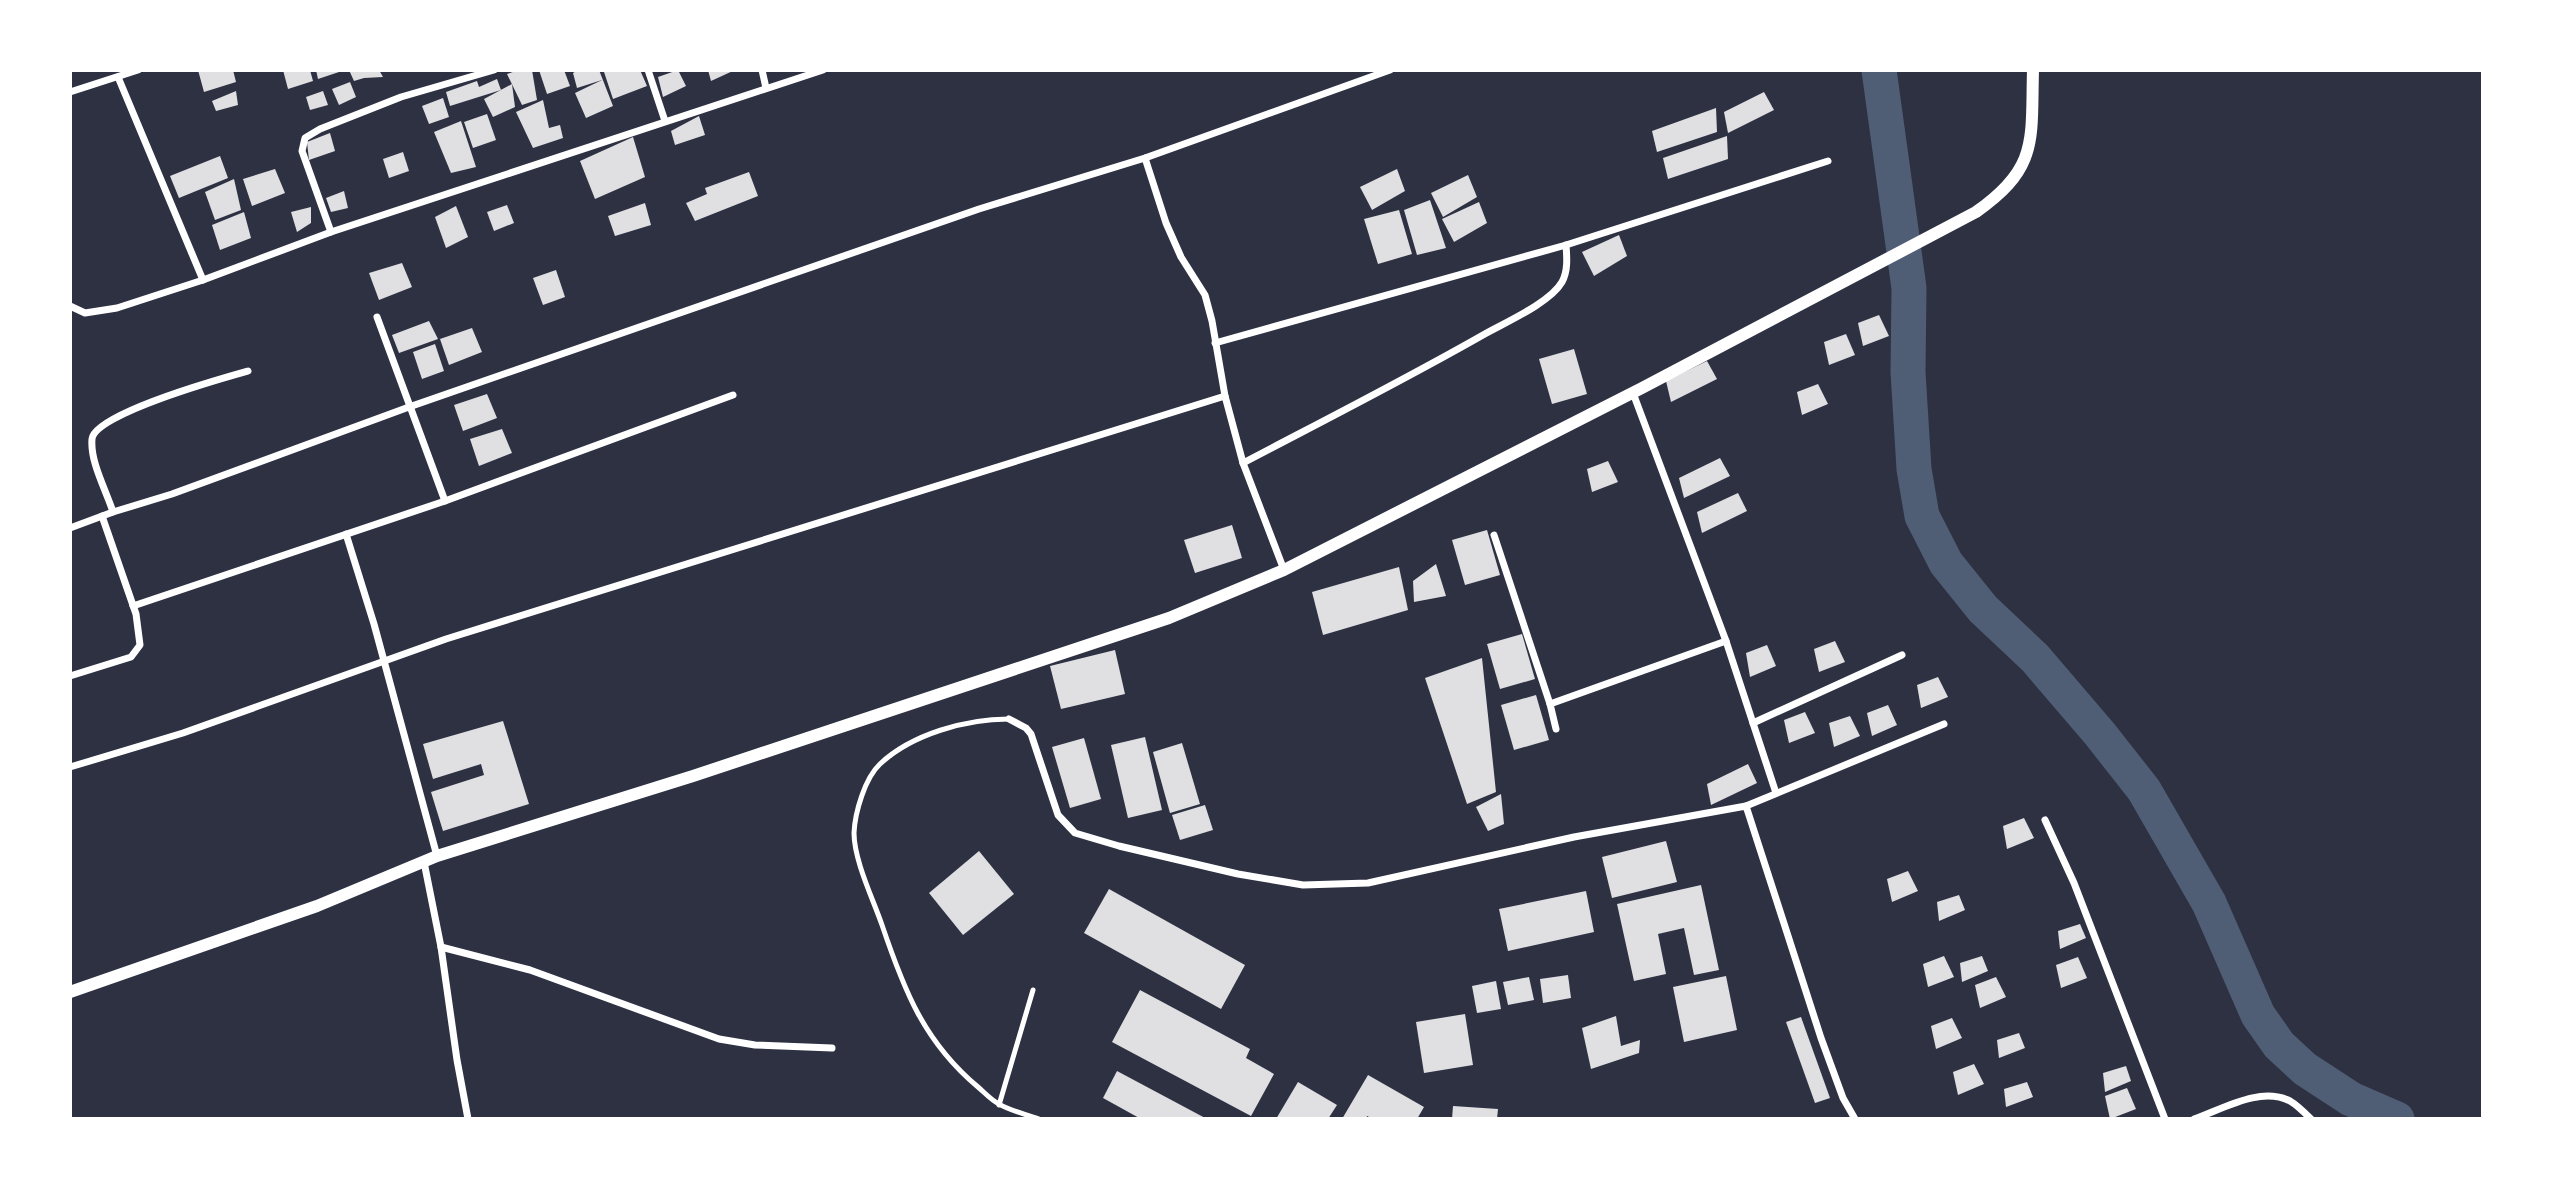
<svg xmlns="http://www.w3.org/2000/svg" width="2553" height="1189" font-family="'Times New Roman',serif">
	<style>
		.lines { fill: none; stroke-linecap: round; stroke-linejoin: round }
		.river { stroke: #4f5d75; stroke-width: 35 }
		.building { fill: #e0e0e3 }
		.service { stroke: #fff; stroke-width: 5 }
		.minor { stroke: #fff; stroke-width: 7 }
		.tertiary { stroke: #fff; stroke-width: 12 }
	</style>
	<rect width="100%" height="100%" fill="#2d3142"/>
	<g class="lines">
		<path class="river" d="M 1879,70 L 1909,288 L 1908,372 L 1914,469 L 1922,516 L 1946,563 L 1983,609 L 2035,658 L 2100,734 L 2144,790 L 2209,903 L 2258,1015 L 2279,1045 L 2305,1069 L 2351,1099 L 2397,1119"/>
	</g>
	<g class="building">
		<path d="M 198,70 L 233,70 L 236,82 L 204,92 Z"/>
		<path d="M 283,70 L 310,70 L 313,81 L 288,89 Z"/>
		<path d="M 316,70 L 345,70 L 318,79 Z"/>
		<path d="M 349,70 L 379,70 L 383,77 L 364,78 L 354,81 Z"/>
		<path d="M 518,70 L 532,70 L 537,100 L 522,105 L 507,74 Z"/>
		<path d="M 539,70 L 564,70 L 570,86 L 547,94 Z"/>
		<path d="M 578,70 L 599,70 L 613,106 L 586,118 L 575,93 L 602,80 L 577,88 L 573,73 Z"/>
		<path d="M 610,70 L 640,70 L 647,86 L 613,99 L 604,72 Z"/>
		<path d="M 678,70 L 686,86 L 663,97 L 658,77 Z"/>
		<path d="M 708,70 L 735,70 L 711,81 Z"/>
		<path d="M 497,79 L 501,90 L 450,106 L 446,92 L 477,81 L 479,87 Z"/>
		<path d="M 350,82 L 356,97 L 339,105 L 332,89 Z"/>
		<path d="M 512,84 L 515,107 L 493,117 L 484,99 Z"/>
		<path d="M 236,91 L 238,105 L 216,111 L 212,101 Z"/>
		<path d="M 323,91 L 328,105 L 310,110 L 306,97 Z"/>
		<path d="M 1764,92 L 1774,110 L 1728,133 L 1724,112 Z"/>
		<path d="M 443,98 L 449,117 L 429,124 L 422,106 Z"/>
		<path d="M 543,100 L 549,128 L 560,125 L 563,138 L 533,148 L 516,112 Z"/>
		<path d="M 1716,108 L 1717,132 L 1657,152 L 1652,131 Z"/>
		<path d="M 487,114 L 496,140 L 473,148 L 464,122 Z"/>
		<path d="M 699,116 L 705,135 L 675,145 L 671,131 Z"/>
		<path d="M 461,121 L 476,167 L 451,173 L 434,132 Z"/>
		<path d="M 330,133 L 335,151 L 309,160 L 307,142 Z"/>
		<path d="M 1727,136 L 1728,159 L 1668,179 L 1663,158 Z"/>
		<path d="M 633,137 L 645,177 L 595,199 L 580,161 Z"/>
		<path d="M 403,152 L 409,171 L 389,178 L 383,159 Z"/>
		<path d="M 220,156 L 228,178 L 179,198 L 170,176 Z"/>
		<path d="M 275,169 L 285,193 L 252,206 L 243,179 Z"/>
		<path d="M 1397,169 L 1405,191 L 1372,210 L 1360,187 Z"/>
		<path d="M 749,172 L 758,196 L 695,221 L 686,203 L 707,194 L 705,188 Z"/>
		<path d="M 1468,175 L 1477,197 L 1443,217 L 1431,193 Z"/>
		<path d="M 234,179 L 241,210 L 215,220 L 205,192 Z"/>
		<path d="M 344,191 L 348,208 L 331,212 L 326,198 Z"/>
		<path d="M 1430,200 L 1446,248 L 1417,255 L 1404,210 Z"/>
		<path d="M 1479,202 L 1487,223 L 1454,242 L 1442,219 Z"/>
		<path d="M 645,203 L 651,225 L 615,236 L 608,216 Z"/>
		<path d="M 507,205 L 514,223 L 494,231 L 487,212 Z"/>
		<path d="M 456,206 L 468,237 L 446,248 L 435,217 Z"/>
		<path d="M 311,207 L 311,223 L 297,232 L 291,212 Z"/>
		<path d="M 1399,210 L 1412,254 L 1378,264 L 1364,219 Z"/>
		<path d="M 244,212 L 251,238 L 220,250 L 212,225 Z"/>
		<path d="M 1619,235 L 1627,256 L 1594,276 L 1582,252 Z"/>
		<path d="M 402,263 L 412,287 L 379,300 L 369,273 Z"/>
		<path d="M 556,270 L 565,297 L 543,305 L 533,278 Z"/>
		<path d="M 1879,315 L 1889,336 L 1863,346 L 1858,323 Z"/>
		<path d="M 429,321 L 438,339 L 399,353 L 392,335 Z"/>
		<path d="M 472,328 L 482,352 L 449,365 L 440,339 Z"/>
		<path d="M 1846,334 L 1855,355 L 1829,365 L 1824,342 Z"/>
		<path d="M 435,344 L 444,371 L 422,379 L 413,352 Z"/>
		<path d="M 1574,349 L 1587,394 L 1552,404 L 1539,359 Z"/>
		<path d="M 1707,361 L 1717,379 L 1671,402 L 1666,381 Z"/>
		<path d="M 1818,384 L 1828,404 L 1802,415 L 1797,392 Z"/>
		<path d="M 487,394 L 497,418 L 463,431 L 454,405 Z"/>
		<path d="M 502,429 L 512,453 L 479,466 L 470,439 Z"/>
		<path d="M 1720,458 L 1730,476 L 1684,498 L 1679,478 Z"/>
		<path d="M 1608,461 L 1618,482 L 1592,492 L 1587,469 Z"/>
		<path d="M 1738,493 L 1747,511 L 1702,533 L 1697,512 Z"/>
		<path d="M 1232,525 L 1242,558 L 1195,573 L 1184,540 Z"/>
		<path d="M 1487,530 L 1500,575 L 1465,585 L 1452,540 Z"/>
		<path d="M 1436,564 L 1446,596 L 1414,602 L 1413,581 Z"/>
		<path d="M 1399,567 L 1408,610 L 1323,635 L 1312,592 Z"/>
		<path d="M 1522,634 L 1535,679 L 1500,689 L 1487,644 Z"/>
		<path d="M 1835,641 L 1845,662 L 1819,672 L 1814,649 Z"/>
		<path d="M 1767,645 L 1776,666 L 1750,677 L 1746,653 Z"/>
		<path d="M 1115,650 L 1125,694 L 1061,709 L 1050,666 Z"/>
		<path d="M 1482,658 L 1496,792 L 1467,804 L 1425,678 Z"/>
		<path d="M 1938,677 L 1948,697 L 1921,708 L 1917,685 Z"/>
		<path d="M 1536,695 L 1549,740 L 1514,750 L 1501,705 Z"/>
		<path d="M 1888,705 L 1897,725 L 1872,736 L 1867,713 Z"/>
		<path d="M 1805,712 L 1815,733 L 1789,743 L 1784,720 Z"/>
		<path d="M 1850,716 L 1860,736 L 1834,747 L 1829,723 Z"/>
		<path d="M 503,721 L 529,804 L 443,831 L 431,792 L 484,775 L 481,764 L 433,779 L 423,744 Z"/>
		<path d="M 1145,737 L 1162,810 L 1128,818 L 1111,745 Z"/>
		<path d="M 1084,738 L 1101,799 L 1070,808 L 1052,747 Z"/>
		<path d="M 1182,743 L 1200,804 L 1170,813 L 1153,752 Z"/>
		<path d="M 1748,764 L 1757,783 L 1711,805 L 1707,784 Z"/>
		<path d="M 1501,794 L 1504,824 L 1488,831 L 1476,807 Z"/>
		<path d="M 1205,805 L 1213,830 L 1180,840 L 1172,815 Z"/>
		<path d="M 2024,818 L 2034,838 L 2007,849 L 2003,826 Z"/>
		<path d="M 1666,841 L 1677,882 L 1612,898 L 1602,857 Z"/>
		<path d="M 979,851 L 1014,894 L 963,935 L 929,893 Z"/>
		<path d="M 1908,871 L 1918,891 L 1892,902 L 1887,879 Z"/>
		<path d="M 1701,885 L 1719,970 L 1694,975 L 1684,928 L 1658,934 L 1666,974 L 1634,981 L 1617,904 Z"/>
		<path d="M 1109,889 L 1245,965 L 1221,1009 L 1084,933 Z"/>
		<path d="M 1586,891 L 1594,932 L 1508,951 L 1499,909 Z"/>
		<path d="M 1959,895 L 1965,910 L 1939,921 L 1937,902 Z"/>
		<path d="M 2080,924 L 2086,938 L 2060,949 L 2058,931 Z"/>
		<path d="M 1944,956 L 1954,977 L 1928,987 L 1923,964 Z"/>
		<path d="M 1982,956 L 1988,971 L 1962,982 L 1960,963 Z"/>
		<path d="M 2078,957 L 2087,978 L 2061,988 L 2056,965 Z"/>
		<path d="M 1568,975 L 1571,998 L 1543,1003 L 1540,979 Z"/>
		<path d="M 1726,976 L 1737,1030 L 1684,1042 L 1673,987 Z"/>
		<path d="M 1529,977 L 1534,1000 L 1508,1005 L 1503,982 Z"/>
		<path d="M 1996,977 L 2006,997 L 1980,1008 L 1975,985 Z"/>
		<path d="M 1496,981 L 1501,1009 L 1477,1013 L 1472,986 Z"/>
		<path d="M 1140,990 L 1250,1049 L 1246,1058 L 1274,1074 L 1251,1116 L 1112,1042 Z"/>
		<path d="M 1465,1014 L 1473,1065 L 1424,1073 L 1416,1022 Z"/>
		<path d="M 1616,1016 L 1621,1046 L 1640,1040 L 1639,1053 L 1591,1069 L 1582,1028 Z"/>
		<path d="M 1801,1017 L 1830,1098 L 1815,1103 L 1786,1022 Z"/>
		<path d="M 1952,1018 L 1962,1038 L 1936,1049 L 1931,1026 Z"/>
		<path d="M 2019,1033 L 2025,1048 L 1999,1058 L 1997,1040 Z"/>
		<path d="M 1974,1064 L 1984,1084 L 1958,1095 L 1953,1072 Z"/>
		<path d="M 2126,1066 L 2131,1081 L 2105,1092 L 2103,1073 Z"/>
		<path d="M 1117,1071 L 1207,1119 L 1141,1119 L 1103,1098 Z"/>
		<path d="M 1368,1075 L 1424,1107 L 1417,1119 L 1373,1119 L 1367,1116 L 1366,1119 L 1342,1119 Z"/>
		<path d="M 1298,1082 L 1337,1105 L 1328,1119 L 1276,1119 Z"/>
		<path d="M 2027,1082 L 2033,1097 L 2006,1107 L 2004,1089 Z"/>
		<path d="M 2127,1088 L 2136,1109 L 2110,1119 L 2105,1096 Z"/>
		<path d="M 1453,1106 L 1498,1109 L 1497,1119 L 1452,1119 Z"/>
	</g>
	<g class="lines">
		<g class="service">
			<path d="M 1009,719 C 966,719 912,734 880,764 C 865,778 855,812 854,833 C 854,860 873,899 882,925 C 904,990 924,1042 978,1087 C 985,1093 991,1100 999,1104 C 1010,1111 1026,1114 1039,1119"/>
			<path d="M 999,1105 L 1033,990"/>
		</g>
		<g class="minor">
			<path d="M 648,70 L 665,121"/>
			<path d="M 762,70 L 766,88"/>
			<path d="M 118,77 L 203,280"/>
			<path d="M 70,92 L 138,70"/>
			<path d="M 1145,158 L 1166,223 L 1181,257 L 1205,295 L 1212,321 L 1225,396 L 1243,463 L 1284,570"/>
			<path d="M 331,232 L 302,151 L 305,138 L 320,129 L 401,97 L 494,70"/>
			<path d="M 70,306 L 85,313 L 117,308 L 203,280 L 331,232 L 823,70"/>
			<path d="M 377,317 L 445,501"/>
			<path d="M 1215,343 L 1566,245 L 1828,161"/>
			<path d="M 1633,393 L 1726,641 L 1776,793"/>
			<path d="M 1243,463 C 1323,421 1404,380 1483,335 C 1504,323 1550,303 1562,282 C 1568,271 1567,258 1566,245"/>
			<path d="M 113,512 C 106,490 90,462 92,439 C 94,414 223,378 248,371"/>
			<path d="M 70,528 L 113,512 L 172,494 L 409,407 L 979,209 L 1145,158 L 1390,70"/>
			<path d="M 346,534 L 374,624 L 437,856"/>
			<path d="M 1494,535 L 1550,704 L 1556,729"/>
			<path d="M 133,606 L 445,501 L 733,395"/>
			<path d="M 70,676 L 131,657 L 140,645 L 136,614 L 102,516"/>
			<path d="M 1550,704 L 1726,641"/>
			<path d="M 1009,719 L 1026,728 L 1031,734 L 1058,815 L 1075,833 L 1119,846 L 1238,874 L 1303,885 L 1368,883 L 1574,837 L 1746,806 L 1821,1038 L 1843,1098 L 1855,1119"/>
			<path d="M 1753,723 L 1902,655"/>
			<path d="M 70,767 L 183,733 L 446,639 L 1225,396"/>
			<path d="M 1746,806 L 1944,724"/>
			<path d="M 2045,820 L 2074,883 L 2165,1119"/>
			<path d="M 424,862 L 441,947 L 457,1060 L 468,1119"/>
			<path d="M 441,947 L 530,970 L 719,1039 L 755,1045 L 832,1048"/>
			<path d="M 2194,1119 C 2223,1109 2260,1086 2290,1101 C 2297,1105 2305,1113 2311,1119"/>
		</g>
		<path class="tertiary" d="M 70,992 L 317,906 L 437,856 L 693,776 L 1169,618 L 1284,570 L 1642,388 L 1976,212 C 2039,168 2031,140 2033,70"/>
	</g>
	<rect width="2553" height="1189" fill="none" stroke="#ffffff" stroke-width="144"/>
</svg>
